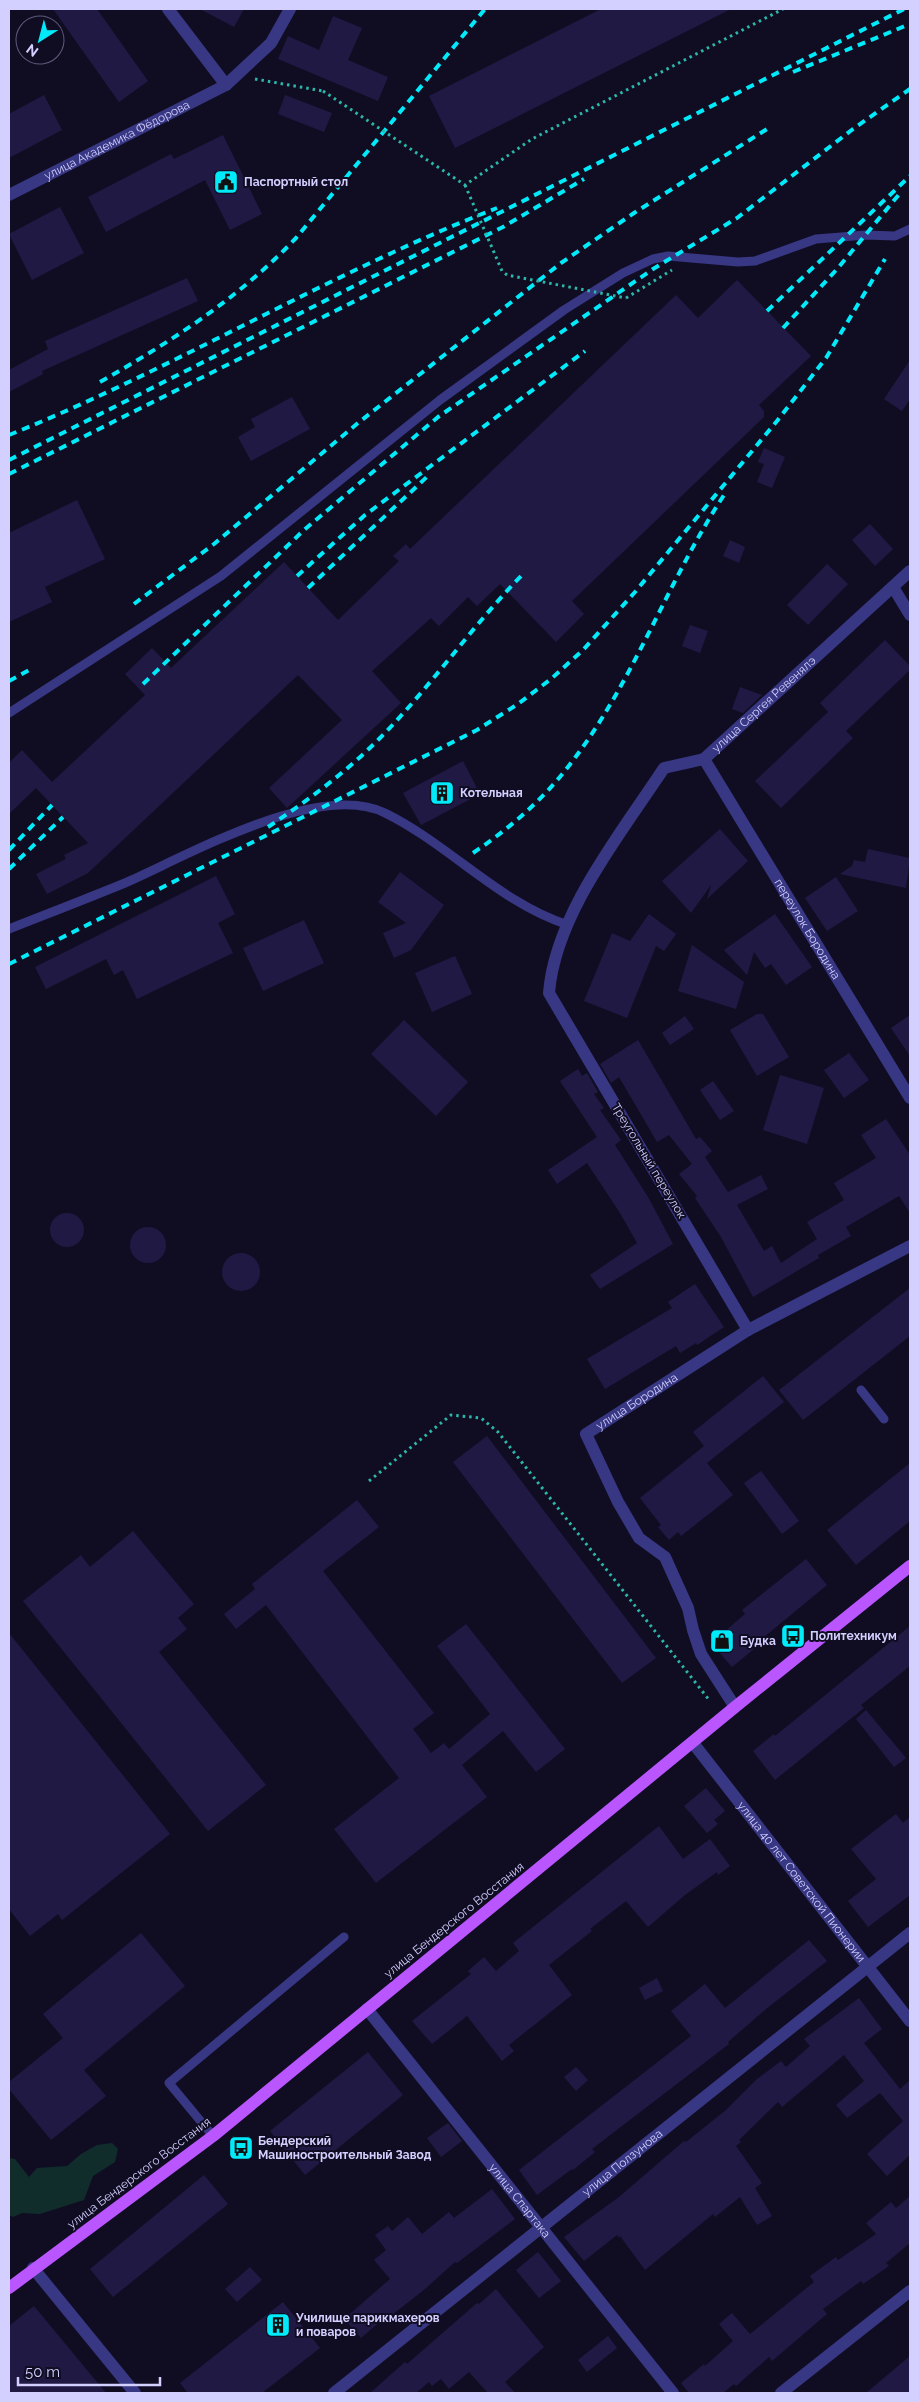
<svg xmlns="http://www.w3.org/2000/svg" width="919" height="2402" font-family="Raleway,sans-serif">
	<style>
		.green { fill: #102d2b }
		.building { fill: #201944 }
		.lines { fill: none; stroke-linecap: round; stroke-linejoin: round }
		.path { stroke: #2bb7a9; stroke-width: 3; stroke-dasharray: 2.5 4; stroke-linecap: butt }
		.lane { stroke: #373783; stroke-width: 9 }
		.street { stroke: #373783; stroke-width: 12 }
		.primary { stroke: #ba56ff; stroke-width: 12 }
		.rail { stroke: #00eafa; stroke-width: 4; stroke-dasharray: 8 6; stroke-linecap: butt }
		.path-bridge { stroke: #2bb7a9; stroke-width: 3; stroke-dasharray: 2.5 4; stroke-linecap: butt }
		.labels { text-anchor: middle; dominant-baseline: central; stroke-width: 4; stroke-linejoin: round; paint-order: stroke }
		.street-label { font-size: 12px; fill: #d3cfff; stroke: #100d23 }
		.poi-label { font-size: 12px; font-weight: bold; fill: #d3cfff; stroke: #100d23; text-anchor: start }
	</style>
	<rect width="100%" height="100%" fill="#100d23"/>
	<path class="green" d="M 112,2143 L 118,2149 L 115,2162 L 93,2176 L 84,2200 L 40,2214 L 22,2213 L 13,2217 L 9,2215 L 9,2158 L 15,2159 L 29,2177 L 37,2168 L 67,2166 L 81,2154 L 97,2145 Z"/>
	<g class="building">
		<path d="M 53,9 L 97,9 L 148,81 L 119,102 Z"/>
		<path d="M 200,9 L 244,9 L 234,27 Z"/>
		<path d="M 601,9 L 731,9 L 455,148 L 429,96 Z"/>
		<path d="M 333,16 L 362,28 L 348,60 L 388,77 L 378,101 L 278,59 L 288,36 L 319,50 Z"/>
		<path d="M 44,95 L 62,130 L 9,158 L 9,114 Z"/>
		<path d="M 285,95 L 332,113 L 324,132 L 278,114 Z"/>
		<path d="M 223,135 L 262,214 L 230,230 L 205,180 L 106,232 L 88,197 L 171,154 L 174,159 Z"/>
		<path d="M 60,207 L 84,253 L 32,280 L 9,234 Z"/>
		<path d="M 187,278 L 198,301 L 42,371 L 43,374 L 9,392 L 9,370 L 48,349 L 45,341 Z"/>
		<path d="M 737,280 L 811,356 L 759,405 L 764,411 L 764,417 L 572,601 L 584,614 L 556,642 L 500,584 L 477,606 L 468,597 L 439,626 L 431,618 L 372,671 L 401,703 L 287,808 L 269,788 L 342,720 L 298,675 L 88,873 L 47,894 L 36,874 L 66,859 L 64,855 L 88,843 L 36,788 L 9,814 L 9,763 L 22,750 L 52,782 L 145,695 L 125,674 L 152,648 L 171,668 L 284,562 L 338,620 L 399,561 L 393,556 L 406,544 L 410,549 L 676,295 L 698,318 Z"/>
		<path d="M 910,360 L 910,399 L 902,411 L 884,399 Z"/>
		<path d="M 292,397 L 310,429 L 251,461 L 238,437 L 255,427 L 251,419 Z"/>
		<path d="M 764,448 L 785,457 L 772,488 L 757,482 L 764,464 L 758,462 Z"/>
		<path d="M 77,500 L 105,559 L 45,587 L 52,602 L 9,622 L 9,533 Z"/>
		<path d="M 870,524 L 893,549 L 875,566 L 852,540 Z"/>
		<path d="M 730,540 L 745,547 L 739,563 L 723,556 Z"/>
		<path d="M 827,564 L 848,584 L 808,625 L 787,605 Z"/>
		<path d="M 690,625 L 708,631 L 700,653 L 682,646 Z"/>
		<path d="M 885,640 L 910,666 L 910,670 L 846,731 L 853,738 L 781,808 L 755,781 L 828,712 L 820,703 Z"/>
		<path d="M 740,687 L 762,695 L 743,713 L 732,709 Z"/>
		<path d="M 463,761 L 480,794 L 421,825 L 403,793 Z"/>
		<path d="M 720,829 L 748,861 L 707,899 L 711,885 L 691,913 L 662,881 Z"/>
		<path d="M 868,849 L 910,858 L 906,888 L 840,874 L 852,866 L 854,860 L 865,862 Z"/>
		<path d="M 400,872 L 444,905 L 411,950 L 394,958 L 383,933 L 406,923 L 378,902 Z"/>
		<path d="M 216,876 L 235,914 L 218,923 L 233,953 L 137,999 L 123,970 L 114,975 L 106,959 L 46,989 L 35,967 Z"/>
		<path d="M 836,877 L 858,911 L 827,931 L 805,898 Z"/>
		<path d="M 649,914 L 676,934 L 664,951 L 656,946 L 627,1018 L 584,1001 L 612,933 L 630,941 Z"/>
		<path d="M 775,914 L 812,967 L 786,985 L 771,964 L 765,968 L 754,952 L 747,975 L 724,950 Z"/>
		<path d="M 304,920 L 324,963 L 263,991 L 243,948 Z"/>
		<path d="M 692,945 L 744,982 L 736,1009 L 678,991 Z"/>
		<path d="M 455,956 L 472,994 L 432,1012 L 415,973 Z"/>
		<path d="M 757,1014 L 763,1014 L 789,1057 L 757,1076 L 730,1030 Z"/>
		<path d="M 910,1015 L 910,1056 L 891,1028 Z"/>
		<path d="M 685,1016 L 694,1029 L 670,1045 L 662,1033 Z"/>
		<path d="M 404,1020 L 468,1082 L 436,1116 L 371,1054 Z"/>
		<path d="M 638,1040 L 696,1139 L 700,1137 L 712,1151 L 705,1157 L 728,1192 L 761,1175 L 768,1189 L 737,1205 L 764,1251 L 772,1246 L 781,1263 L 817,1239 L 807,1222 L 844,1200 L 834,1183 L 876,1158 L 861,1135 L 886,1119 L 910,1155 L 910,1213 L 899,1196 L 846,1227 L 851,1236 L 818,1255 L 819,1258 L 753,1297 L 721,1237 L 695,1198 L 697,1196 L 679,1174 L 692,1164 L 669,1135 L 657,1142 L 619,1077 L 611,1083 L 600,1064 Z"/>
		<path d="M 849,1053 L 869,1080 L 844,1098 L 824,1070 Z"/>
		<path d="M 578,1069 L 582,1076 L 587,1073 L 598,1092 L 594,1094 L 604,1108 L 600,1110 L 621,1140 L 615,1145 L 648,1197 L 673,1244 L 600,1289 L 590,1275 L 637,1243 L 620,1213 L 587,1163 L 557,1184 L 548,1170 L 597,1137 L 560,1081 Z"/>
		<path d="M 780,1075 L 824,1088 L 807,1144 L 763,1130 Z"/>
		<path d="M 713,1081 L 734,1111 L 720,1120 L 700,1090 Z"/>
		<circle cx="67" cy="1230" r="17"/>
		<circle cx="148" cy="1245" r="18"/>
		<circle cx="241" cy="1272" r="19"/>
		<path d="M 695,1284 L 724,1327 L 697,1345 L 696,1343 L 680,1353 L 676,1346 L 605,1389 L 587,1359 L 672,1308 L 668,1302 Z"/>
		<path d="M 910,1288 L 910,1336 L 803,1420 L 779,1390 Z"/>
		<path d="M 763,1376 L 784,1402 L 707,1463 L 733,1495 L 681,1536 L 678,1532 L 669,1540 L 658,1527 L 661,1525 L 640,1498 L 704,1446 L 693,1432 Z"/>
		<path d="M 487,1436 L 656,1658 L 622,1683 L 453,1462 Z"/>
		<path d="M 910,1463 L 910,1521 L 856,1565 L 827,1530 Z"/>
		<path d="M 761,1471 L 799,1521 L 782,1534 L 744,1483 Z"/>
		<path d="M 357,1500 L 379,1527 L 323,1571 L 434,1713 L 413,1729 L 431,1753 L 444,1743 L 449,1749 L 490,1714 L 437,1646 L 466,1624 L 565,1749 L 536,1772 L 503,1731 L 462,1765 L 487,1797 L 376,1883 L 334,1829 L 399,1778 L 266,1605 L 236,1629 L 224,1614 L 255,1589 L 252,1584 Z"/>
		<path d="M 133,1531 L 194,1604 L 178,1618 L 187,1629 L 159,1652 L 266,1785 L 208,1831 L 23,1601 L 81,1555 L 90,1567 Z"/>
		<path d="M 806,1559 L 827,1585 L 752,1647 L 754,1649 L 732,1667 L 711,1643 L 745,1614 L 742,1610 Z"/>
		<path d="M 910,1626 L 910,1666 L 861,1705 L 864,1708 L 775,1780 L 753,1751 L 774,1734 L 775,1736 Z"/>
		<path d="M 9,1633 L 170,1834 L 62,1920 L 58,1914 L 30,1936 L 9,1909 Z"/>
		<path d="M 866,1710 L 906,1758 L 894,1767 L 856,1719 Z"/>
		<path d="M 706,1788 L 725,1811 L 714,1820 L 718,1824 L 707,1833 L 684,1806 Z"/>
		<path d="M 896,1814 L 903,1823 L 910,1817 L 910,1895 L 868,1927 L 848,1901 L 876,1879 L 851,1849 Z"/>
		<path d="M 659,1826 L 683,1859 L 710,1839 L 730,1866 L 718,1875 L 717,1872 L 685,1895 L 648,1927 L 626,1901 L 590,1929 L 592,1931 L 549,1965 L 572,1995 L 509,2045 L 514,2051 L 502,2061 L 467,2016 L 432,2044 L 412,2021 L 471,1974 L 468,1971 L 484,1957 L 496,1971 L 519,1951 L 513,1943 Z"/>
		<path d="M 141,1933 L 185,1986 L 84,2070 L 106,2096 L 51,2140 L 9,2089 L 9,2082 L 63,2038 L 43,2014 Z"/>
		<path d="M 809,1940 L 827,1961 L 766,2009 L 728,2042 L 729,2044 L 592,2149 L 595,2152 L 573,2170 L 572,2169 L 537,2195 L 519,2170 L 691,2036 L 671,2011 L 705,1984 L 725,2008 Z"/>
		<path d="M 657,1978 L 663,1991 L 645,2000 L 639,1988 Z"/>
		<path d="M 859,1998 L 882,2029 L 864,2043 L 900,2089 L 910,2080 L 910,2155 L 887,2176 L 867,2154 L 903,2121 L 880,2093 L 847,2118 L 836,2105 L 864,2081 L 844,2055 L 782,2107 L 778,2102 L 739,2140 L 741,2142 L 736,2146 L 762,2183 L 755,2188 L 772,2216 L 757,2225 L 740,2197 L 715,2217 L 713,2214 L 645,2270 L 620,2236 L 619,2238 L 617,2235 L 584,2261 L 564,2237 L 619,2197 L 684,2141 L 686,2142 L 726,2110 L 757,2079 L 781,2061 L 786,2067 L 810,2046 L 804,2039 Z"/>
		<path d="M 368,2052 L 403,2095 L 305,2175 L 270,2131 Z"/>
		<path d="M 576,2067 L 588,2080 L 576,2091 L 564,2077 Z"/>
		<path d="M 448,2123 L 462,2141 L 441,2157 L 427,2138 Z"/>
		<path d="M 204,2175 L 228,2204 L 113,2297 L 90,2269 Z"/>
		<path d="M 492,2189 L 515,2219 L 457,2263 L 455,2262 L 425,2289 L 392,2315 L 390,2313 L 361,2338 L 344,2319 L 390,2279 L 374,2260 L 386,2250 L 375,2235 L 388,2226 L 392,2231 L 408,2217 L 422,2234 L 449,2212 L 454,2218 Z"/>
		<path d="M 910,2196 L 910,2243 L 886,2263 L 889,2266 L 863,2284 L 861,2281 L 823,2309 L 827,2314 L 772,2361 L 769,2357 L 736,2386 L 734,2384 L 723,2393 L 689,2393 L 681,2383 L 704,2364 L 705,2366 L 733,2341 L 719,2324 L 732,2313 L 750,2334 L 814,2282 L 810,2276 L 836,2257 L 838,2260 L 876,2234 L 866,2223 L 891,2202 L 896,2208 Z"/>
		<path d="M 538,2252 L 561,2281 L 539,2298 L 516,2270 Z"/>
		<path d="M 250,2267 L 262,2280 L 237,2302 L 225,2289 Z"/>
		<path d="M 496,2289 L 544,2347 L 505,2382 L 515,2393 L 488,2393 L 469,2372 L 449,2389 L 441,2379 L 432,2386 L 429,2382 L 416,2393 L 370,2393 L 405,2362 L 407,2364 L 477,2303 L 479,2304 Z"/>
		<path d="M 283,2302 L 320,2348 L 262,2393 L 188,2393 L 180,2383 Z"/>
		<path d="M 34,2306 L 106,2393 L 9,2393 L 9,2326 Z"/>
		<path d="M 608,2336 L 617,2348 L 587,2372 L 578,2360 Z"/>
		<path d="M 910,2356 L 910,2393 L 866,2393 Z"/>
	</g>
	<g class="lines">
		<g class="path">
			<path d="M 255,79 L 323,91"/>
			<path d="M 626,298 L 672,270"/>
			<path d="M 369,1481 L 451,1415 L 481,1418 L 498,1432 L 710,1701"/>
		</g>
		<g class="lane">
			<path d="M 9,713 L 221,576 L 440,400 L 564,310 L 623,273 L 653,259 L 668,256 L 738,262 L 755,261 L 816,239 L 866,235 L 895,236 L 910,229"/>
			<path d="M 9,929 C 47,914 86,899 125,883 C 187,856 319,780 385,813 C 450,845 498,902 568,925"/>
			<path d="M 861,1390 L 884,1419"/>
			<path d="M 213,2136 L 169,2083 L 344,1937"/>
		</g>
		<g class="street">
			<path d="M 168,9 L 226,85"/>
			<path id="s1" d="M 9,195 L 226,85 L 271,43 L 290,9"/>
			<path d="M 893,587 L 910,615"/>
			<path id="s2" d="M 704,759 L 910,1098"/>
			<path id="s3" d="M 748,1330 L 549,993 C 555,914 622,832 664,768 L 704,759 L 910,571"/>
			<path id="s4" d="M 735,1707 L 701,1654 L 693,1630 L 688,1608 L 665,1557 L 639,1538 L 618,1502 L 586,1434 L 748,1330 L 910,1246"/>
			<path id="s5" d="M 693,1743 L 910,2021"/>
			<path id="s6" d="M 367,2009 L 673,2393"/>
			<path d="M 33,2268 L 135,2393"/>
			<path id="s7" d="M 334,2393 L 910,1933"/>
			<path d="M 781,2393 L 910,2291"/>
		</g>
		<path class="primary" d="M 9,2288 L 213,2136 L 735,1707 L 910,1566"/>
		<g class="rail">
			<path d="M 793,72 L 910,24"/>
			<path d="M 767,311 L 910,176"/>
			<path d="M 783,328 L 838,268 L 901,192"/>
			<path d="M 100,382 C 172,341 239,298 296,238 L 485,9"/>
			<path d="M 9,435 C 176,368 329,273 497,208"/>
			<path d="M 9,460 L 904,9"/>
			<path d="M 9,474 L 503,227 L 584,179"/>
			<path d="M 297,576 L 365,515 L 585,351"/>
			<path d="M 308,588 L 430,474"/>
			<path d="M 134,604 L 214,544 L 358,423 L 561,263 L 634,213 L 767,129"/>
			<path d="M 9,681 L 33,668"/>
			<path d="M 143,684 L 304,530 L 438,417 L 653,269 L 737,218 L 853,129 L 910,89"/>
			<path d="M 268,827 C 307,801 345,773 378,740 C 430,688 471,627 523,574"/>
			<path d="M 9,850 L 52,805"/>
			<path d="M 473,853 C 510,828 544,799 571,763 C 635,680 668,579 726,492"/>
			<path d="M 9,869 L 63,817"/>
			<path d="M 9,964 L 477,730 L 518,704 L 551,679 L 583,650 L 635,592 L 777,421 L 826,358 L 885,259"/>
		</g>
		<g class="path-bridge">
			<path d="M 323,91 L 465,185 L 532,139 L 783,9"/>
			<path d="M 465,185 L 502,271 L 507,275 L 626,298"/>
		</g>
	</g>
	<defs>
		<symbol id="civic-square" viewBox="-11 -11 22 22"><rect x="-9" y="-9" width="18" height="18" rx="4" fill="#00eafa" stroke="#100d23"/><path d="M-.6-6.5H3V-4.5H.6V-3L4-1V1h2V6H-6V1h2V-1L-.6-3ZM-1.2 2.5V6h2.4V2.5Z" fill="#111"/></symbol>
		<symbol id="building-square" viewBox="-11 -11 22 22"><rect x="-9" y="-9" width="18" height="18" rx="4" fill="#00eafa" stroke="#100d23"/><path d="M-4-6H4V6H1V3H-1V6H-4ZM-2.5-4.3h1.7v1.8h-1.7ZM.8-4.3h1.7v1.8H.8ZM-2.5-1h1.7V.8h-1.7ZM.8-1h1.7V.8H.8Z" fill="#111"/></symbol>
		<symbol id="bus-square" viewBox="-11 -11 22 22"><rect x="-9" y="-9" width="18" height="18" rx="4" fill="#00eafa" stroke="#100d23"/><path d="M-5-6H5V4H4V6H2V4H-2V6H-4V4H-5ZM-3.5-4V0h7V-4ZM-3.5 1.2v1.5H-2V1.2ZM2 1.2v1.5H3.5V1.2Z" fill="#111"/></symbol>
		<symbol id="shop-square" viewBox="-11 -11 22 22"><rect x="-9" y="-9" width="18" height="18" rx="4" fill="#00eafa" stroke="#100d23"/><path d="M-5-2.5h2.3a2.7 3.5 0 0 1 5.4 0H5L5.5 6h-11ZM-1.5-2.5h3a1.5 2.3 0 0 0-3 0Z" fill="#111"/></symbol>
	</defs>
	<g fill-rule="evenodd">
		<use href="#civic-square" x="212" y="168" width="28" height="28"/>
		<use href="#building-square" x="428" y="779" width="28" height="28"/>
		<use href="#bus-square" x="779" y="1622" width="28" height="28"/>
		<use href="#shop-square" x="708" y="1627" width="28" height="28"/>
		<use href="#bus-square" x="227" y="2134" width="28" height="28"/>
		<use href="#building-square" x="264" y="2311" width="28" height="28"/>
	</g>
	<g class="labels">
		<g class="street-label">
			<text stroke="none"><textPath href="#s1" startOffset="121">улица Академика Фёдорова</textPath></text>
			<text stroke="none"><textPath href="#s3" startOffset="769">улица Сергея Ревенялэ</textPath></text>
			<text stroke="none"><textPath href="#s2" startOffset="199">переулок Бородина</textPath></text>
			<text transform="translate(649 1161) rotate(59)">Треугольный переулок</text>
			<text stroke="none"><textPath href="#s4" startOffset="376">улица Бородина</textPath></text>
			<text stroke="none"><textPath href="#s5" startOffset="176">улица 40 лет Советской Пионерии</textPath></text>
			<text transform="translate(454 1920) rotate(-39)">улица Бендерского Восстания</text>
			<text stroke="none"><textPath href="#s7" startOffset="369">улица Ползунова</textPath></text>
			<text transform="translate(139 2173) rotate(-37)">улица Бендерского Восстания</text>
			<text stroke="none"><textPath href="#s6" startOffset="245">улица Спартака</textPath></text>
		</g>
		<g class="poi-label">
			<text x="244" y="182">Паспортный стол</text>
			<text x="460" y="793">Котельная</text>
			<text x="810" y="1636">Политехникум</text>
			<text x="740" y="1641">Будка</text>
			<text x="258" y="2141">Бендерский<tspan x="258" dy="14">Машиностроительный Завод</tspan></text>
			<text x="296" y="2318">Училище парикмахеров<tspan x="296" dy="14">и поваров</tspan></text>
		</g>
	</g>
	<rect width="919" height="2402" fill="none" stroke="#d3cfff" stroke-width="20"/>
	<g transform="translate(40 40) rotate(216)"><circle r="24" fill="#100d23" stroke="#5e5b7b"/>
	<path d="M0-4L9 19L0 12L-9 19Z" fill="#00eafa"/>
	<text y="-8" font-size="14" font-weight="bold" text-anchor="middle" fill="#d3cfff">N</text>
	</g>
	<path d="M18 2377v8h142v-8" fill="none" stroke="#d3cfff" stroke-width="2.5"/>
	<text x="25" y="2377" font-size="15" fill="#d3cfff" stroke="#100d23" stroke-width="4" paint-order="stroke">50 m</text>
</svg>
